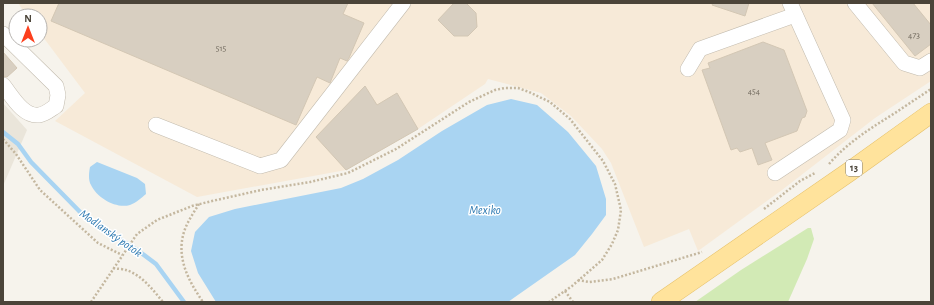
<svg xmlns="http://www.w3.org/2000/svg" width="934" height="305" font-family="'Alegreya Sans',sans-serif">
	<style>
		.residential { fill: #eae5da }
		.commercial { fill: #f7ead8 }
		.green { fill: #d2eab5 }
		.water { fill: #a9d4f2 }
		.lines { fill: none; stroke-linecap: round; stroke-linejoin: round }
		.stream { stroke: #a9d4f2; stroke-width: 4.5 }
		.building { fill: #d8cfc1; stroke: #d3c7b4 }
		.minor-casing { stroke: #c2bbae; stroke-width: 16 }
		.major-casing { stroke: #e6c16a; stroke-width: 20 }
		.path { stroke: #c4b79f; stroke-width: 2.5; stroke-dasharray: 2 2; stroke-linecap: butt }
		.minor { stroke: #fff; stroke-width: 15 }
		.major { stroke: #ffe39c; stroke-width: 19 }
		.labels { text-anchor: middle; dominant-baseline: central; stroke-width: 3; stroke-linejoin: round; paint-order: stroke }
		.number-label { font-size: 9px; fill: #6e675b }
		.shield { fill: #fff; stroke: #817c74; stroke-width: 1 }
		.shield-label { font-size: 10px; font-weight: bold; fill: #4b4439 }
		.water-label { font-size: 12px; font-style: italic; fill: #2e7ab2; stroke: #fff }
	</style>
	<rect width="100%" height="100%" fill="#f6f3ec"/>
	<path class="residential" d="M 3,103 L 27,130 L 3,186 Z"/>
	<path class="commercial" d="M 18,3 L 931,3 L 931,81 L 875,118 L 782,190 L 698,251 L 689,229 L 644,247 L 611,163 L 602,149 L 571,116 L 541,93 L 488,79 L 485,84 L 418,129 L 346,170 L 197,197 L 55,121 L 85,93 L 40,33 L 40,16 L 27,16 Z"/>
	<path class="green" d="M 808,228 L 811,228 L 814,239 L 807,259 L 788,302 L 695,302 L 741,270 Z"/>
	<g class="water">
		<path d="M 511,99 L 537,105 L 568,132 L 596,166 L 606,199 L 606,215 L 592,234 L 575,255 L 515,297 L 508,302 L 216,302 L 198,273 L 191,251 L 195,232 L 209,217 L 235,209 L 341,188 L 363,179 L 398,160 L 442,131 L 487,105 Z"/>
		<path d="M 97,162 L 137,178 L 145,184 L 146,194 C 141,198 136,203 130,205 C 116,209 97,198 91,185 C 88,180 89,172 90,167 Z"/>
	</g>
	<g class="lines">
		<path class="stream" d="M 3,132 L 18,144 L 31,162 L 84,216 L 140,252 L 156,264 L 184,302"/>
	</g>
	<g class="building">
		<path d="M 59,3 L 348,3 L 343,14 L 364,23 L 349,58 L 347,61 L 340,58 L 330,83 L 317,77 L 296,125 L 51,21 Z"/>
		<path d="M 454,3 L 466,3 L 476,13 L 477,27 L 468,36 L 454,36 L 438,20 Z"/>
		<path d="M 713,3 L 749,3 L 745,16 L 712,5 Z"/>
		<path d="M 872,3 L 913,3 L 931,25 L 931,44 L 915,56 Z"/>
		<path d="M 763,42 L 784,50 L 807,111 L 805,117 L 802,118 L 797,131 L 765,143 L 772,160 L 758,165 L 752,148 L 740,152 L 737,148 L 731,150 L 702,70 L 710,68 L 708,63 Z"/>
		<path d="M 3,52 L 17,68 L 7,77 L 3,76 Z"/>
		<path d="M 365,86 L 377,105 L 397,93 L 418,129 L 346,170 L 316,137 Z"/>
	</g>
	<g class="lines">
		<defs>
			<g id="minor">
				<path d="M 855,3 L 904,63 L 920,68 L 931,61"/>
				<path d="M 3,34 L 56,86 L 58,95 L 56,106 C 51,109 46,114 39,115 C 23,117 12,96 3,85"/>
				<path d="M 688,69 L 700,49 L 795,15"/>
				<path d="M 156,125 L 260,166 L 281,160 L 403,3"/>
				<path d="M 775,173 L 840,130 L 843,120 L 790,3"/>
			</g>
			<path id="major" d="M 661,302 L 849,172 L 931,113"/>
		</defs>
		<use href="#minor" class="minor-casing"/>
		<use href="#major" class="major-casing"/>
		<g class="path">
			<path d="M 3,139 L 16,154 L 40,190 L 98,243 L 122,255"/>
			<path d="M 829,164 C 848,142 871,128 895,113 C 907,105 919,97 931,89"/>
			<path d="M 199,204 C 194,212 188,221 185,229 C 175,256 188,280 203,302"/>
			<path d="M 764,209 L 800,181 L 815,173"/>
			<path d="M 113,268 C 118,269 123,269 126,270 C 142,275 153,290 163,302"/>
			<path d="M 578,280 L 589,282 L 613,279 L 702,252"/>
			<path d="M 565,291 L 573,302"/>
			<path d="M 91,302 L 137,234 L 157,220 L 192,206 L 212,201 L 261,190 L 310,182 L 348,173 L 396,149 L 469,102 L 495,90 L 505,88 L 518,88 L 529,92 L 550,102 L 570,119 L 603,161 L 615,184 L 621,210 L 618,230 L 612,244 L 602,260 L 572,286 L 549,302"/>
		</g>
		<use href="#minor" class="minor"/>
		<use href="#major" class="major"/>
	</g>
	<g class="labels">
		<g class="number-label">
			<text x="914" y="35">473</text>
			<text x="221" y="48">515</text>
			<text x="754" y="91">454</text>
		</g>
		<rect class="shield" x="846" y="160" width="16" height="16" rx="3"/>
		<g class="shield-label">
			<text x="854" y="168">13</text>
		</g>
		<g class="water-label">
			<text x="485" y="210">Mexiko</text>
			<text transform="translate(111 233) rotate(35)">Modlanský potok</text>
		</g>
	</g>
	<rect width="934" height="305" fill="none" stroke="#4b4439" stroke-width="8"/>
	<g transform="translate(28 28)"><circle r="19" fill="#ffffff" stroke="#b7b4b0"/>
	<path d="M0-3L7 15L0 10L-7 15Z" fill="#fc3f1d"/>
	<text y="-6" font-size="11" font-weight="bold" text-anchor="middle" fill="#4b4439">N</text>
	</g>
</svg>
